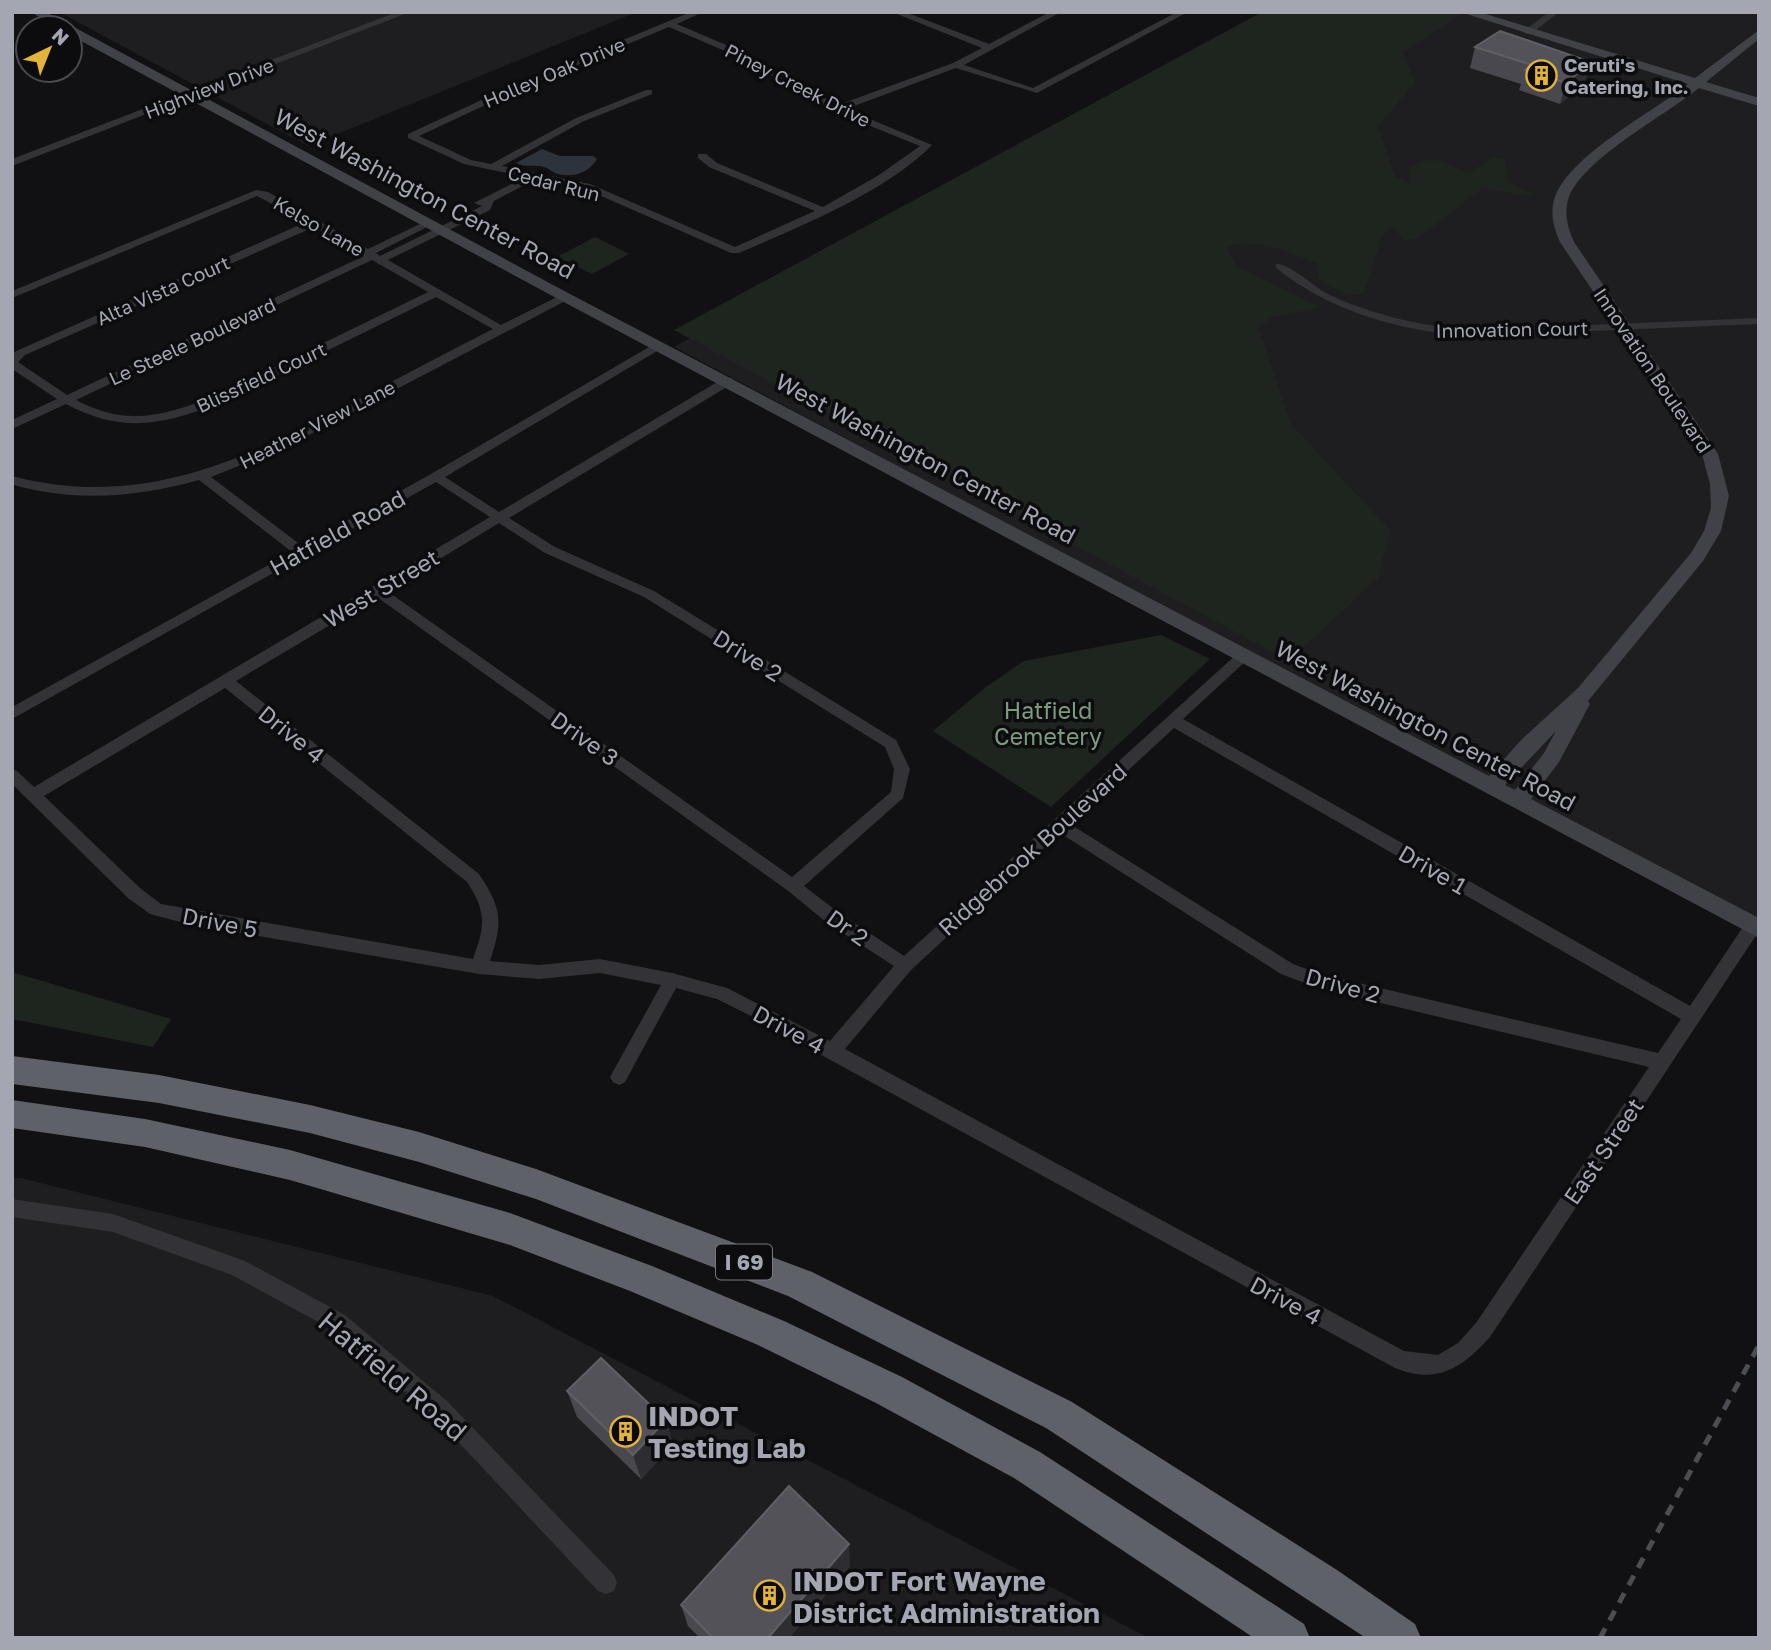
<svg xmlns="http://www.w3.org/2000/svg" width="1771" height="1650" font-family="'Golos Text',sans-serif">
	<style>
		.built { fill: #1e1d20 }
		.green { fill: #1e251f }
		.water { fill: #2c333a }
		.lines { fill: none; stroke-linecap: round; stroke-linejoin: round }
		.street { fill: #333337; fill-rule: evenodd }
		.secondary { fill: #414247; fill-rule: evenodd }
		.highway { fill: #5f6168; fill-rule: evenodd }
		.rail { stroke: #4c4d52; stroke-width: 5; stroke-dasharray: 11 9; stroke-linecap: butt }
		.wall { fill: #48484e }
		.shaded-wall { fill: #2e2e32 }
		.building { fill: #525258; stroke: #5f6066; stroke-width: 2 }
		.labels { text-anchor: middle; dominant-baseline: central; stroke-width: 7; stroke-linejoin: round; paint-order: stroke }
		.far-poi-label { font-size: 19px; font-weight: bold; fill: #a4a7b2; stroke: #0c0c0e; text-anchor: start }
		.far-street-label { font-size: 19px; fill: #a4a7b2; stroke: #0c0c0e }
		.shield { fill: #0c0c0e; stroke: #767881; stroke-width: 2 }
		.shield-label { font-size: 21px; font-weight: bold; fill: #a4a7b2 }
		.street-label { font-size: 23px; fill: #a4a7b2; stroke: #0c0c0e }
		.park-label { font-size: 23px; fill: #7c9c80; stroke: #0c0c0e }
		.near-street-label { font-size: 28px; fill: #a4a7b2; stroke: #0c0c0e }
		.near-poi-label { font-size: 28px; font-weight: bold; fill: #a4a7b2; stroke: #0c0c0e; text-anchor: start }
	</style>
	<rect width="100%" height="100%" fill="#111113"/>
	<g class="built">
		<path d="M 59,12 L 637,12 L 308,146 Z"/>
		<path d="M 1277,12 L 1759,12 L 1759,924 L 674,347 Z"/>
		<path d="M 12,1178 L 21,1178 L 493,1296 L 1149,1638 L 12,1638 Z"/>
	</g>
	<g class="green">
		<path d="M 1262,12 L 1451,12 L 1460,15 L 1403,52 L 1415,83 L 1378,126 L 1395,177 L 1411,183 L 1409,168 C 1436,151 1444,165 1470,172 L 1493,157 L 1505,159 L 1508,182 L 1532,193 L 1526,196 L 1483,188 L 1418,238 L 1404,241 L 1392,226 L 1382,235 L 1364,294 C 1347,296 1332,290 1319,279 L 1317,263 C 1292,254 1251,235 1227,248 L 1236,266 L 1321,307 L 1273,317 L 1258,327 L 1291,424 L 1390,530 L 1378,578 L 1289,661 L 674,330 Z"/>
		<path d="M 595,237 L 629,254 L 592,274 L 557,257 Z"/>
		<path d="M 1161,635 L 1210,659 L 1051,807 L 933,731 L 986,687 L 1024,661 Z"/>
		<path d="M 12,972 L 171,1019 L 153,1047 L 12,1019 Z"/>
	</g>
	<path class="water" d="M 542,149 L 560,156 L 593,156 L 597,159 C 589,172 575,178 558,174 C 553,173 549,168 544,167 C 534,164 525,168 516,163 Z"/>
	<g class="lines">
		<g class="street">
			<path d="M 397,12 L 410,12 L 12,166 L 12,159 Z"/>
			<path d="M 691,12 L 703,12 L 677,24 L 745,53 L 838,105 L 953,63 L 982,48 L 892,12 L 905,12 L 989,44 L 1050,12 L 1061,12 L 964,65 L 1033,88 L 1177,12 L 1188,12 L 1037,93 L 956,68 L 846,109 L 932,145 C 886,192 799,227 739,253 L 731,253 L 583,188 L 536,179 L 494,201 L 490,210 L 388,260 L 501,325 L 561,295 L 569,295 L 569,299 L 284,448 L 211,477 L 302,546 L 431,474 L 656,343 L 664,343 L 664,347 L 445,477 L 499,512 L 724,378 L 732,378 L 732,384 L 509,518 L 555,547 L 654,591 L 896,740 L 910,769 L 903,798 L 804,886 L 838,912 L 904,956 L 1238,653 L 1243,651 L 1250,656 L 1248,659 L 1183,719 L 1690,1006 L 1747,921 L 1759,921 L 1759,931 L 1490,1337 C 1462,1368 1437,1385 1395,1368 L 825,1057 L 787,1034 L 717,999 L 676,988 L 625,1082 L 619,1085 L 613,1082 L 610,1077 L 661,985 L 600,973 L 539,979 L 479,974 L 188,924 L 150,914 L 128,898 L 12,784 L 12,769 L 17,771 L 34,787 L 490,517 L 436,482 L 12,719 L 12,707 L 292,552 L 199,480 C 139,497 78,502 17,486 L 12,484 L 12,476 C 144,511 251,457 365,396 C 407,373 450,351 493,329 L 436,297 L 223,402 C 165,424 124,435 66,404 L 12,429 L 12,420 L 57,399 L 12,369 L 12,353 L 306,222 L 257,196 L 12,298 L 12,291 L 256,190 L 268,192 L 368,249 L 426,221 L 435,223 L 376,253 L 380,256 L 482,206 L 474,203 L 525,177 L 464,164 L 408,138 L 408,134 L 516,84 ZM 669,27 L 739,57 L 833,111 L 920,146 L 879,175 L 823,207 L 717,163 L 706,154 L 698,154 L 698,158 L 709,167 L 815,211 L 735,247 L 590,184 L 502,166 L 582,122 L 652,94 L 652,90 L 646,90 L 576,118 L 491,164 L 471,160 L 419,136 L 522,88 ZM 314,227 L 364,256 L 67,395 L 18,362 L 25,355 ZM 372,260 L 428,292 L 215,396 C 163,416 127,427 76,400 ZM 499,523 L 545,553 L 644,597 L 885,747 L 894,769 L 891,792 L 792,877 L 387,591 ZM 377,597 L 787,890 L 826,922 L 894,966 L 830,1041 L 727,988 L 672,973 L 600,959 L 539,965 L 490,961 C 503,922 502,908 479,874 L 236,681 ZM 225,688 L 467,882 C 487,912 485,926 473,959 L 161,904 L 140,888 L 44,796 ZM 1174,728 L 1681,1019 L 1658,1053 L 1320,974 L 1293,964 L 1070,824 ZM 1060,833 L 1281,974 L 1318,988 L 1649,1067 L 1476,1323 L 1458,1343 L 1438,1355 L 1404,1351 L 845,1049 L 911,970 Z"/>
			<path d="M 1549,12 L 1559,12 L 1531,34 L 1525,34 L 1525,30 Z"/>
			<path d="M 1276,264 C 1287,262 1314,286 1326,293 C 1371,315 1418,325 1467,330 L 1759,318 L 1759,324 L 1467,336 C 1398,330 1331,312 1276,268 Z"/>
			<path d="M 12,1199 L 113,1214 L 245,1261 L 345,1315 L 448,1402 L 614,1575 L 617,1583 L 614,1591 L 606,1594 L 598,1591 L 434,1416 L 331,1329 L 232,1275 L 113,1232 L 12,1217 Z"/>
		</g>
		<path class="secondary" d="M 31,12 L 46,12 L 570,294 L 1489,776 L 1522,739 L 1578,688 L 1691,553 L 1704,531 L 1711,508 L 1710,484 L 1702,454 L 1560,242 C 1554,228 1550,215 1554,200 C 1567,156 1652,113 1688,84 L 1460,12 L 1479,12 L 1695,78 L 1759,30 L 1759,39 L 1706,82 L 1759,98 L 1759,106 L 1699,88 C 1666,115 1579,161 1568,200 C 1564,215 1568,228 1574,242 L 1718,454 L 1729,496 L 1721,531 L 1703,561 L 1588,701 L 1590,704 L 1559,762 L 1531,799 L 1759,918 L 1759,938 L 560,300 L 70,35 L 70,28 L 57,28 ZM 1556,731 L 1544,753 L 1515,790 L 1505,785 Z"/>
		<g class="highway">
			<path d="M 12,1056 L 159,1075 L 310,1105 L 419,1132 L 536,1169 L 812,1272 L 1072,1402 L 1337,1570 L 1415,1624 L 1421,1638 L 1366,1638 L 1046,1428 L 788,1296 L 536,1199 L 419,1162 L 310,1133 L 159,1103 L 12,1084 Z"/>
			<path d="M 12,1100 L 145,1119 L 290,1150 L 510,1213 L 652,1266 L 784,1321 L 902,1377 L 1040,1452 L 1304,1624 L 1310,1638 L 1254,1638 L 1014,1478 L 876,1403 L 758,1345 L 630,1291 L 510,1245 L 290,1180 L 145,1147 L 12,1128 Z"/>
		</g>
		<path class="rail" d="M 1600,1638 L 1759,1345"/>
	</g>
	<g class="wall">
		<path d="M 1475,47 L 1591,62 L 1584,83 L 1560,104 L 1519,90 L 1521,84 L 1470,68 Z"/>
		<path d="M 567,1391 L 666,1420 L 673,1445 L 641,1479 L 577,1417 Z"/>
		<path d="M 850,1566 L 789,1638 L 700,1638 L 688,1626 L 681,1605 Z"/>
	</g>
	<g class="shaded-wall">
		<path d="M 1591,62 L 1584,83 L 1560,104 L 1566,83 Z"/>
		<path d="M 666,1420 L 673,1445 L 641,1479 L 633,1455 Z"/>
		<path d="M 849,1544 L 850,1566 L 789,1638 L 768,1638 Z"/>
	</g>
	<g class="building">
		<path d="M 1500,31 L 1591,62 L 1566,83 L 1525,70 L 1532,65 L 1475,47 Z"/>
		<path d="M 601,1358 L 666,1420 L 633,1455 L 567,1391 Z"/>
		<path d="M 789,1486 L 849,1544 L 768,1638 L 713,1638 L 681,1605 Z"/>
	</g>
	<defs>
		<symbol id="building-ring" viewBox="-11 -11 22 22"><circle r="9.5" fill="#0c0c0e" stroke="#e4b438" stroke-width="1.5"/><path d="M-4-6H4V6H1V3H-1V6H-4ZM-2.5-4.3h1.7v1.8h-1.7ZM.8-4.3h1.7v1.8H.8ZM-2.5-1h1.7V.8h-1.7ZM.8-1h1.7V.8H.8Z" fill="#e4b438"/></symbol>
	</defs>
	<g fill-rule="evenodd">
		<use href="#building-ring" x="1524" y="58" width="35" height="35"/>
		<use href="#building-ring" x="608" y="1414" width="35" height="35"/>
		<use href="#building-ring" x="752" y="1578" width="35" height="35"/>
	</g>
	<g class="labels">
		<g class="far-poi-label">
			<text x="1564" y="64">Ceruti's<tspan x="1564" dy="22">Catering, Inc.</tspan></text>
		</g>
		<g class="far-street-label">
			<text transform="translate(554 72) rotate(-23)">Holley Oak Drive</text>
			<text transform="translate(798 85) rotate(27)">Piney Creek Drive</text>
			<text transform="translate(209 88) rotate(-21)">Highview Drive</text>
			<text transform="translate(554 183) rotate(14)">Cedar Run</text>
			<text transform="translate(319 226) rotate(30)">Kelso Lane</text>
			<text transform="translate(163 290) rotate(-24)">Alta Vista Court</text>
			<text transform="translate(1512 329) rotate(-1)">Innovation Court</text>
			<text transform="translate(192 341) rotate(-25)">Le Steele Boulevard</text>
			<text transform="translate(1653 370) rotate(56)">Innovation Boulevard</text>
			<text transform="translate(261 377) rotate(-25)">Blissfield Court</text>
			<text transform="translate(317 424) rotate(-27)">Heather View Lane</text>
		</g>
		<rect class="shield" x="716" y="1244.5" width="56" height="35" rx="5"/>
		<g class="shield-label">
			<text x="744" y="1262">I 69</text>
		</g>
		<g class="street-label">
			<text transform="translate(425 193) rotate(28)">West Washington Center Road</text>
			<text transform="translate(926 458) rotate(28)">West Washington Center Road</text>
			<text transform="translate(337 532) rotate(-29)">Hatfield Road</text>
			<text transform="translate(381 588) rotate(-31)">West Street</text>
			<text transform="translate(748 655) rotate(32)">Drive 2</text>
			<text transform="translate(1426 725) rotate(28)">West Washington Center Road</text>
			<text transform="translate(292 734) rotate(39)">Drive 4</text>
			<text transform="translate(585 738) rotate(35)">Drive 3</text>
			<text transform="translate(1032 849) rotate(-42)">Ridgebrook Boulevard</text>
			<text transform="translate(1433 869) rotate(30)">Drive 1</text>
			<text transform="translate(220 922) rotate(11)">Drive 5</text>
			<text transform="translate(848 927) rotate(35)">Dr 2</text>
			<text transform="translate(1343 985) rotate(15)">Drive 2</text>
			<text transform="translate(789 1029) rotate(28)">Drive 4</text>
			<text transform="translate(1603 1151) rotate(-56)">East Street</text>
			<text transform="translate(1286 1300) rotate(28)">Drive 4</text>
		</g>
		<g class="park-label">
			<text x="1048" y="710">Hatfield<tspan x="1048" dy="26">Cemetery</tspan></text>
		</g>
		<g class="near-street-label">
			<text transform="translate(393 1376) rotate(40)">Hatfield Road</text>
		</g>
		<g class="near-poi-label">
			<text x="648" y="1415">INDOT<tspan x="648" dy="32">Testing Lab</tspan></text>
			<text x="793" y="1580">INDOT Fort Wayne<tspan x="793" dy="32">District Administration</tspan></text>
		</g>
	</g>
	<rect width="1771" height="1650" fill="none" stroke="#a4a7b2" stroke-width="28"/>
	<g transform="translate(49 49) rotate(43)"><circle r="33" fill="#0c0c0e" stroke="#494a50" stroke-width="2"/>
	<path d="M0-5L12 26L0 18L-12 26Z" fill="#e4b438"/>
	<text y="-10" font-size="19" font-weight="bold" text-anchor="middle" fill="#a4a7b2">N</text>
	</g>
</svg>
